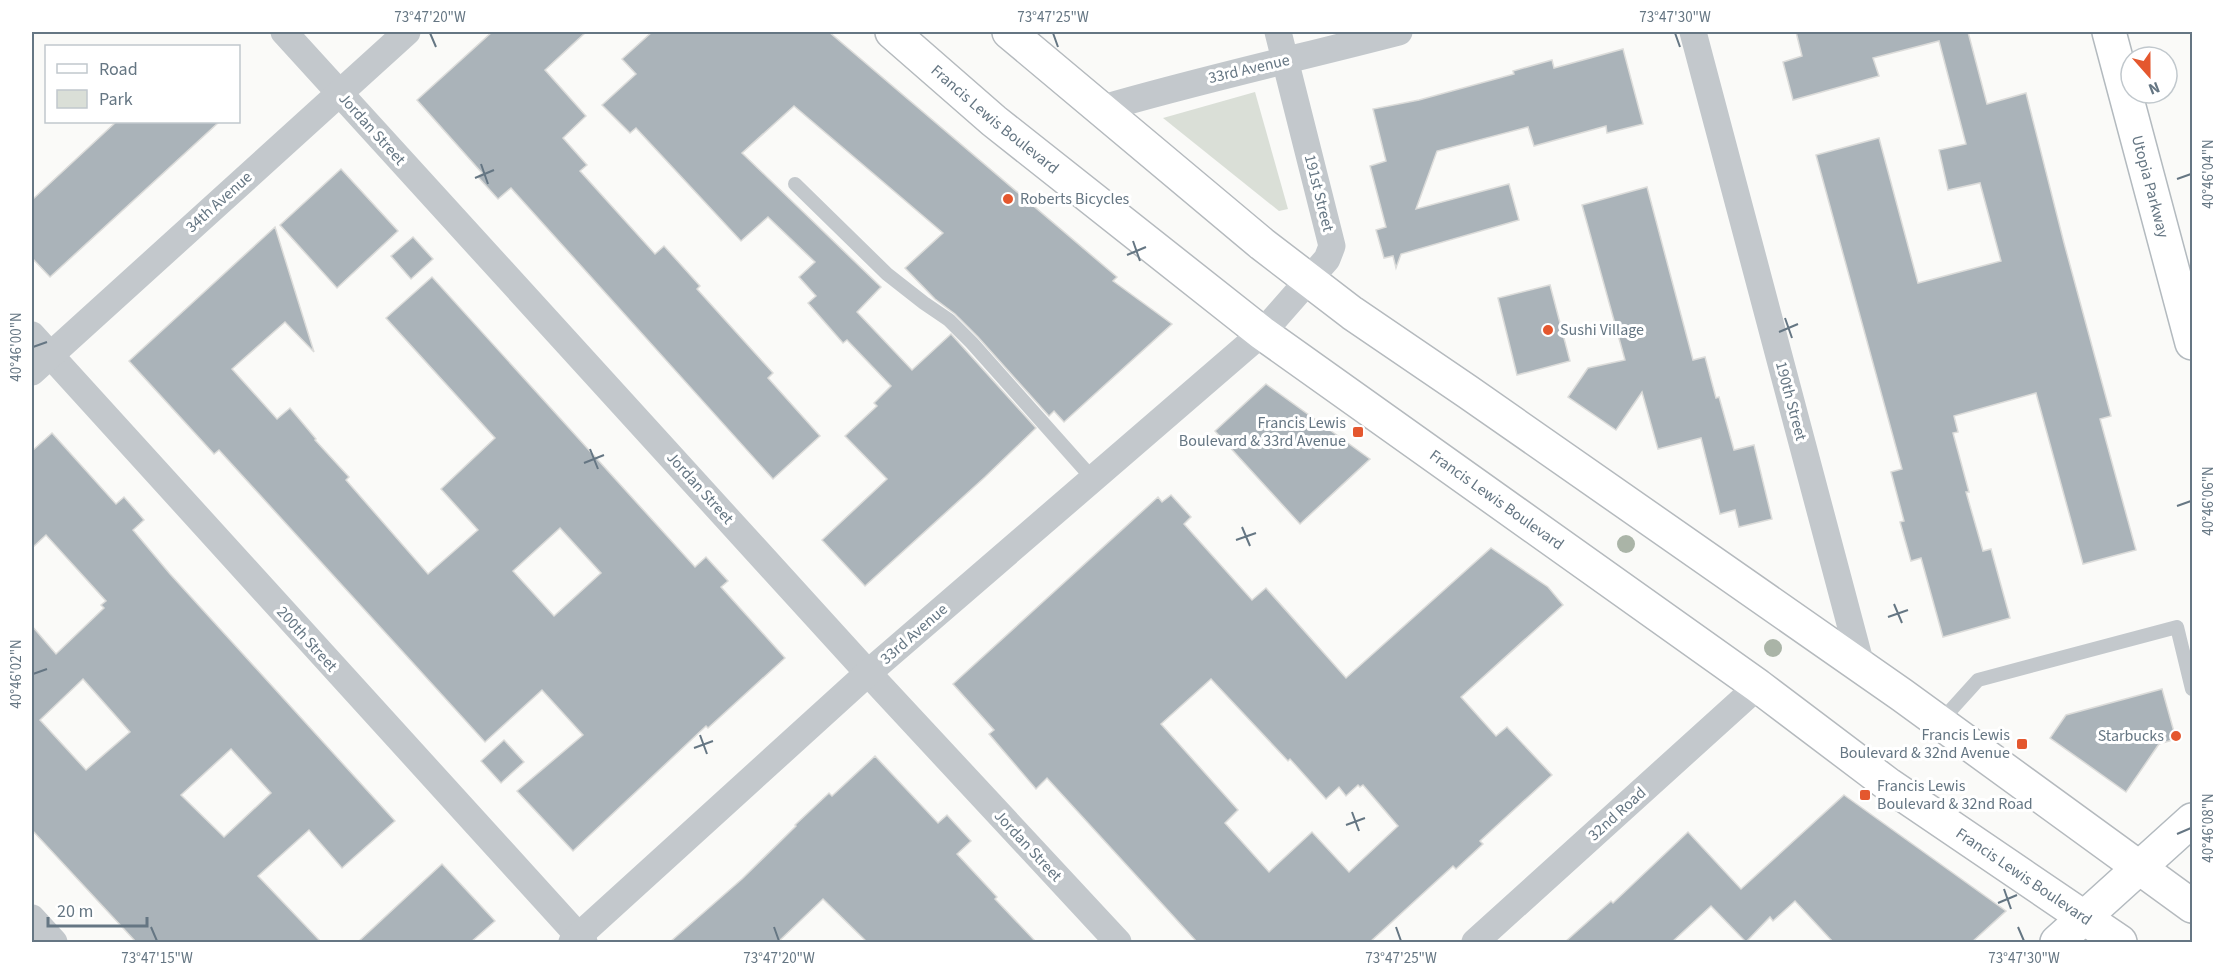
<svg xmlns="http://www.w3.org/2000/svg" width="2224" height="974" font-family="'Source Sans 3',sans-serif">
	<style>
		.green { fill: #dadfd7 }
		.building { fill: #aab3b9; stroke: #dcdcda; stroke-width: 1.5; fill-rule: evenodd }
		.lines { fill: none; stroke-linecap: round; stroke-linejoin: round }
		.secondary-casing { stroke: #b3babf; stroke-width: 36 }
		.primary-casing { stroke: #b5babe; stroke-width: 36 }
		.lane { stroke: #c3c8cc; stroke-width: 14 }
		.street { stroke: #c3c8cc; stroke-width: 27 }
		.secondary { stroke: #fff; stroke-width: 33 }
		.primary { stroke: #fff; stroke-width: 33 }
		.tree { fill: #aab4a7 }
		.ticks { fill: none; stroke: #657683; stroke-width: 2 }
		.poi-dot { fill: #e4572e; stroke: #fff; stroke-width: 2 }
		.labels { text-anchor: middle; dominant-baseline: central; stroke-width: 6; stroke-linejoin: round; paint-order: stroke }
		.street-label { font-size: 16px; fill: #657683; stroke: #fff }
		.poi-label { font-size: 16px; fill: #657683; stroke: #fff; text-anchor: start }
		.neatline { fill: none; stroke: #657683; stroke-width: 2 }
		.ticks-label { font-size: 15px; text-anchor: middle; fill: #657683 }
	</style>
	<rect width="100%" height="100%" fill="#fafaf8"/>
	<path class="green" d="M 1255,92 L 1288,209 L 1279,211 L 1163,118 Z"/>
	<g class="building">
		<path d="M 492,32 L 586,32 L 545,70 L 586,116 L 563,138 L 587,165 L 580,171 L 655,254 L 664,246 L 700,286 L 697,289 L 773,373 L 768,378 L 820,436 L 773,479 L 511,188 L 498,199 L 478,177 L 482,173 L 417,100 Z"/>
		<path d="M 652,32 L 829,32 L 1117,277 L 1113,281 L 1172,324 L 1064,422 L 1054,411 L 1049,416 L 978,337 L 955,314 L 935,299 L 905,268 L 943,233 L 794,106 L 742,153 L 881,287 L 857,312 L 912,370 L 951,334 L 1036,428 L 985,477 L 865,586 L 822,540 L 887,479 L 845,436 L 877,406 L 874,403 L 891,386 L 847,340 L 843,343 L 808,303 L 816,296 L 799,277 L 815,262 L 768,217 L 741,241 L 636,128 L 630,133 L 602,105 L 636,74 L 622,59 Z"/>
		<path d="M 1796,32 L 1968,32 L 1987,104 L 2026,93 L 2064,243 L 2111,416 L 2100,419 L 2136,550 L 2083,564 L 2036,393 L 1954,416 L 1958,432 L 1953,433 L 1969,492 L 1966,492 L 1983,551 L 1991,549 L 2010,618 L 1943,637 L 1921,558 L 1911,561 L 1900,522 L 1904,521 L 1891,472 L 1902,469 L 1816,155 L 1879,138 L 1918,283 L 2001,261 L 1980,183 L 1948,190 L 1939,150 L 1966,144 L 1939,41 L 1873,58 L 1879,76 L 1793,100 L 1783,62 L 1802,56 Z"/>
		<path d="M 1623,49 L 1643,124 L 1607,133 L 1606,126 L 1534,146 L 1528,127 L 1437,151 L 1416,209 L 1509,184 L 1519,220 L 1401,254 L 1396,268 L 1393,256 L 1384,258 L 1376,230 L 1386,227 L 1370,166 L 1386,161 L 1373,109 L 1419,100 L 1514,74 L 1513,71 L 1552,60 L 1554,68 Z"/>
		<path d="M 116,122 L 219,122 L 50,277 L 32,258 L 32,200 Z"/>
		<path d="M 341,169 L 398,231 L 337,288 L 280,225 Z"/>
		<path d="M 1647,187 L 1693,360 L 1705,357 L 1716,398 L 1719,397 L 1734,450 L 1754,445 L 1772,519 L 1739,527 L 1735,510 L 1720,514 L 1701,438 L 1658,449 L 1642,392 L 1616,430 L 1568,397 L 1588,368 L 1625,360 L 1582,205 Z"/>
		<path d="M 275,227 L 314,352 L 285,322 L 232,369 L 277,419 L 290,408 L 316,439 L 315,440 L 349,477 L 346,480 L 428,574 L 478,530 L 441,489 L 495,438 L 386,318 L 432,277 L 695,567 L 706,557 L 728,581 L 721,587 L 785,658 L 708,728 L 706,726 L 573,851 L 517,791 L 583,735 L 542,690 L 485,742 L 219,450 L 214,454 L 129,361 ZM 560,528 L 601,573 L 554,616 L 513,571 Z"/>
		<path d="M 413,237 L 433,259 L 411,279 L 391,256 Z"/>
		<path d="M 1550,285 L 1570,361 L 1517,375 L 1498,298 Z"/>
		<path d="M 1266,384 L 1370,459 L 1300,524 L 1215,431 Z"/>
		<path d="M 52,433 L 116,504 L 124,497 L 144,520 L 133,530 L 170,574 L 395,821 L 342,868 L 309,830 L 258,876 L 321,942 L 136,942 L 32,830 L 32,626 L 56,654 L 104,608 L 101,605 L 106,601 L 46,535 L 32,548 L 32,451 ZM 83,679 L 130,732 L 86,770 L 40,720 ZM 231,749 L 271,793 L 224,837 L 181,795 Z"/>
		<path d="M 1171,495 L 1191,517 L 1184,524 L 1252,600 L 1266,588 L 1346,678 L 1491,548 L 1548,587 L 1563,605 L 1461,697 L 1496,736 L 1507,727 L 1552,775 L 1480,841 L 1483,844 L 1456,869 L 1453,866 L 1370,942 L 1197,942 L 1047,778 L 1036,789 L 989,734 L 994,730 L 953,684 L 1158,497 L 1162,502 ZM 1211,679 L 1288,761 L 1290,759 L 1326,799 L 1339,787 L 1346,796 L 1358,785 L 1360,787 L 1363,785 L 1398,826 L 1349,872 L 1312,832 L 1269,872 L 1225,823 L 1238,810 L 1161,724 Z"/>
		<path d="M 2162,689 L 2176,739 L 2159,744 L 2126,792 L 2050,738 L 2066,715 Z"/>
		<path d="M 504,740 L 524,762 L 501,783 L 481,761 Z"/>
		<path d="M 875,756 L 938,823 L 947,815 L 971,841 L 957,854 L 997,897 L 995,899 L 1036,942 L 867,942 L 823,899 L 778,942 L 670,942 L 742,879 L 796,826 L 795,825 L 829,793 L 832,796 Z"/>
		<path d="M 1844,795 L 2006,911 L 1972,942 L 1833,942 L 1795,901 L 1773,921 L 1770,917 L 1746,942 L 1711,906 L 1672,942 L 1565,942 L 1611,901 L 1613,903 L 1688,832 L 1741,889 Z"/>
		<path d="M 442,864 L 495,921 L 471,942 L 358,942 Z"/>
	</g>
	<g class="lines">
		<defs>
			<g id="secondary">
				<path id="s1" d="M 2109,32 L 2192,343"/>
				<path d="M 2057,942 L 2192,820"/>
			</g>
			<g id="primary">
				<path id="s2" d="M 892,32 L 994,121 L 1262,333 L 1758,686 L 1889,785 L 2120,942"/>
				<path d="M 1009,32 L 1262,244 L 1352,313 L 1468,392 L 1902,695 L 2192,906"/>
			</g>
		</defs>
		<use href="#secondary" class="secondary-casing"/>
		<use href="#primary" class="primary-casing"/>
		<g class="lane">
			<path d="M 795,184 L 887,274 L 924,303 L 949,320 L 972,343 L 1093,479"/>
			<path d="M 1940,722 L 1978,680 L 2177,627 L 2192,689"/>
		</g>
		<g class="street">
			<path d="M 284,32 L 868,673 L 1118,942"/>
			<path d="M 1693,32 L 1861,665"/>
			<path d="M 1100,109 C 1199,80 1299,58 1399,32"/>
			<path d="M 32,335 L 584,942"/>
			<path d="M 32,372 L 407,32"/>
			<path d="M 32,918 L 54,942"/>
			<path d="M 572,942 L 868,673 L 1262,333 L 1327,259 L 1332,246 L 1278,32"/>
			<path d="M 1475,942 L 1758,686"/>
		</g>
		<use href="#secondary" class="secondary"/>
		<use href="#primary" class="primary"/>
	</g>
	<g class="tree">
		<circle cx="1626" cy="544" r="9"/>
		<circle cx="1773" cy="648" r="9"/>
	</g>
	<path class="ticks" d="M 430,33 L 436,47M 1053,33 L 1058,47M 1675,33 L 1680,47M 481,164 L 488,184M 475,178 L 494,170M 2177,179 L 2191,174M 1133,241 L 1140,261M 1127,255 L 1146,247M 1785,318 L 1792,338M 1779,332 L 1798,324M 33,347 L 47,342M 590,449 L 598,469M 584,463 L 604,455M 2177,506 L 2191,501M 1242,527 L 1250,546M 1236,540 L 1256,533M 1894,604 L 1902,623M 1888,617 L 1908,610M 33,674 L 47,669M 700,735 L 707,754M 694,748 L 713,741M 1352,812 L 1359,831M 1346,825 L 1365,818M 2177,834 L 2191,828M 2004,889 L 2011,909M 1998,903 L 2017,895M 151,927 L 157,941M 774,927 L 779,941M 1396,927 L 1401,941M 2018,927 L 2024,941"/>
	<g class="poi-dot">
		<circle cx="1008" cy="199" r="6"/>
		<circle cx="1548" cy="330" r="6"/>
		<rect x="1352" y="426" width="12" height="12" rx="3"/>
		<circle cx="2176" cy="736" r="6"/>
		<rect x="2016" y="738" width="12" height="12" rx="3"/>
		<rect x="1859" y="789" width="12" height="12" rx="3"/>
	</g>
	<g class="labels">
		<g class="street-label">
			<text transform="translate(1249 69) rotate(-13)">33rd Avenue</text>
			<text stroke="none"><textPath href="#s2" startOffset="135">Francis Lewis Boulevard</textPath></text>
			<text transform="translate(372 129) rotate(48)">Jordan Street</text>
			<text stroke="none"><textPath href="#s1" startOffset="160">Utopia Parkway</textPath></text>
			<text transform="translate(1319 193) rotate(76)">191st Street</text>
			<text transform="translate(219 202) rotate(-42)">34th Avenue</text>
			<text transform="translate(1791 401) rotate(75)">190th Street</text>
			<text transform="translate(700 488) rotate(48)">Jordan Street</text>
			<text stroke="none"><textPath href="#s2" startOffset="765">Francis Lewis Boulevard</textPath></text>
			<text transform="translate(914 634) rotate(-41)">33rd Avenue</text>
			<text transform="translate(307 639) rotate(48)">200th Street</text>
			<text transform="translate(1617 814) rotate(-42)">32nd Road</text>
			<text transform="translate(1028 846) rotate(47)">Jordan Street</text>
			<text stroke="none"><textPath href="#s2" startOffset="1413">Francis Lewis Boulevard</textPath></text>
		</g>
		<g class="poi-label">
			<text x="1020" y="199">Roberts Bicycles</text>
			<text x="1560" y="330">Sushi Village</text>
			<text x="1346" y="423" text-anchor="end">Francis Lewis<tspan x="1346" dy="18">Boulevard &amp; 33rd Avenue</tspan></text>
			<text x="2010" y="735" text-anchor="end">Francis Lewis<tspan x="2010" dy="18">Boulevard &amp; 32nd Avenue</tspan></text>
			<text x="2164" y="736" text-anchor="end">Starbucks</text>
			<text x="1877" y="786">Francis Lewis<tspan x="1877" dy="18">Boulevard &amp; 32nd Road</tspan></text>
		</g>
	</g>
	<rect width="2224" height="974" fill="none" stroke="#ffffff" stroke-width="66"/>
	<rect x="45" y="45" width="195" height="78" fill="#ffffff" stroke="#c1c8cd" stroke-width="1.5"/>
	<rect x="57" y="64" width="30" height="9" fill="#ffffff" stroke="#c1c8cd" stroke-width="1.5"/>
	<text x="99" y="75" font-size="18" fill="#657683">Road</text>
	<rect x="57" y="90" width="30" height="18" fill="#dadfd7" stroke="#c1c8cd" stroke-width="1.5"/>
	<text x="99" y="105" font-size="18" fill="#657683">Park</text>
	<g transform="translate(2149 75) rotate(159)"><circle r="28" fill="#ffffff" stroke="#c1c8cd" stroke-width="1.5"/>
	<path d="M0-4.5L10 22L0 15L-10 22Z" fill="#e4572e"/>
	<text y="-9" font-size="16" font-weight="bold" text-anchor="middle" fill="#657683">N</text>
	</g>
	<path d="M48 917v9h99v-9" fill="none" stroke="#657683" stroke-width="3"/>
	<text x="57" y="917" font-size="18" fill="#657683" stroke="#ffffff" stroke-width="4.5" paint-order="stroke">20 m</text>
	<rect x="33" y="33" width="2158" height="908" class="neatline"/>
	<g class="ticks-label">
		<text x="430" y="22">73°47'20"W</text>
		<text x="1053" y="22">73°47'25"W</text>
		<text x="1675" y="22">73°47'30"W</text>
		<text transform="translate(2208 174) rotate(-90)" y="5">40°46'04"N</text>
		<text transform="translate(16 347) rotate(-90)" y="5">40°46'00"N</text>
		<text transform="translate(2208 501) rotate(-90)" y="5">40°46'06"N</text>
		<text transform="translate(16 674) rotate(-90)" y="5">40°46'02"N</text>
		<text transform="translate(2208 828) rotate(-90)" y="5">40°46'08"N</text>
		<text x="157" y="963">73°47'15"W</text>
		<text x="779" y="963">73°47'20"W</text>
		<text x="1401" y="963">73°47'25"W</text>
		<text x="2024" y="963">73°47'30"W</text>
	</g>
</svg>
